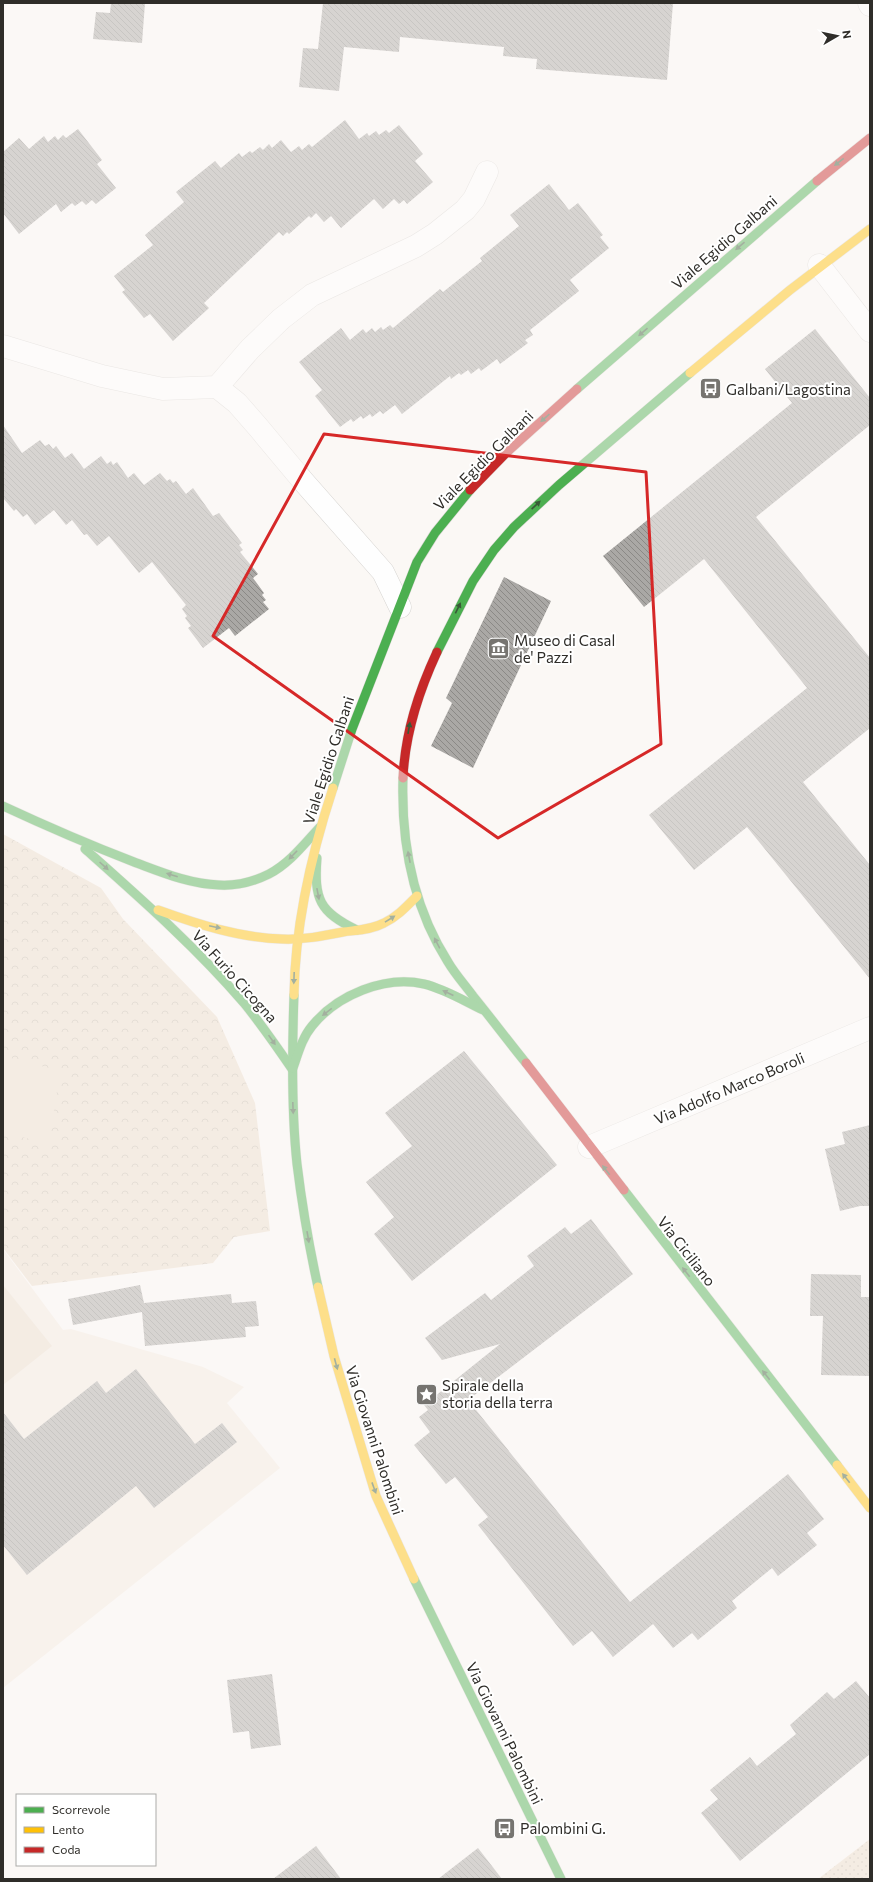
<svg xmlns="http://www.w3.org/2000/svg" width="873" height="1882" font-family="Commissioner,sans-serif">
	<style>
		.built { fill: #f3ebe1 }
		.park { fill: url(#park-crowns) }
		.garden { fill: url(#garden-dots) }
		.pitch { fill: #ecdecd }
		.building { fill: url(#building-back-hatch) }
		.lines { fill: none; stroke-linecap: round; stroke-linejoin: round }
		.street-casing { stroke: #d6d4d1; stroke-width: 23 }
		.fast-casing { stroke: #d6d4d1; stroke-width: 10 }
		.slow-casing { stroke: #d6d4d1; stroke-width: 10 }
		.jam-casing { stroke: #d6d4d1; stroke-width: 10 }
		.street { stroke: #fefefe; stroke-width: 22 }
		.fast { stroke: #4caf50; stroke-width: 9 }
		.slow { stroke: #ffc107; stroke-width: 9 }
		.jam { stroke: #c62828; stroke-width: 9 }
		.oneway { fill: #395a37 }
		.marked { fill: none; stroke: #d62828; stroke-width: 3; stroke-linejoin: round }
		.labels { text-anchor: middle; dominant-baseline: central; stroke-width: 4; stroke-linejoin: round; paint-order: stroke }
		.street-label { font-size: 15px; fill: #2f2d29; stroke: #fff }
		.poi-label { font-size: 15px; fill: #2f2d29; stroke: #fff; text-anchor: start }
	</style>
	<defs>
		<pattern id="park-crowns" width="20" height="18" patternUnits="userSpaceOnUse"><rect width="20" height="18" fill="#ecdecd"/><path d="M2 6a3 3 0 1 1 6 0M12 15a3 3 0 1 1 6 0" fill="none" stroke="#cbbfb0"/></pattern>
		<pattern id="garden-dots" width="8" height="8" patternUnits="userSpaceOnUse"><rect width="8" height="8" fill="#ecdecd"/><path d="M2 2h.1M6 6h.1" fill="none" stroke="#cbbfb0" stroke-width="1.8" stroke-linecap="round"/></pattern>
		<pattern id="building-back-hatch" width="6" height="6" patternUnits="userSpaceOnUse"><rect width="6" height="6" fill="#aaa8a5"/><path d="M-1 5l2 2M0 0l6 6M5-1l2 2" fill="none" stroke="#8b8986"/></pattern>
	</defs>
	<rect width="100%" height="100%" fill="#fbf8f5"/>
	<path class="built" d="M 3,1249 L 63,1330 L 71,1329 L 203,1367 L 244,1387 L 227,1403 L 280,1468 L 3,1688 Z"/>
	<path class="park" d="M 3,834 L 101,888 L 123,919 L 217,1017 L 255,1103 L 270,1231 L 234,1237 L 213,1263 L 32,1286 L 3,1248 Z"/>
	<path class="garden" d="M 870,1839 L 870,1879 L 818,1879 Z"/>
	<g class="pitch">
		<path d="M 3,1056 L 60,1071 L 49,1143 L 3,1133 Z"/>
		<path d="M 3,1285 L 52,1346 L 3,1385 Z"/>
	</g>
	<g class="building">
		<path d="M 111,3 L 145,3 L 142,43 L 93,39 L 96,12 L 110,13 Z"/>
		<path d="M 323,3 L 673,3 L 667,80 L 536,69 L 537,59 L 503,56 L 504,47 L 400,37 L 399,52 L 344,47 L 339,91 L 299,87 L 303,48 L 318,49 Z"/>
		<path d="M 345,120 L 359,139 L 367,133 L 369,136 L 376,131 L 379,135 L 386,130 L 389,133 L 399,125 L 423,154 L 415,161 L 433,182 L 407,204 L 404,200 L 399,204 L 394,199 L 383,209 L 374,199 L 341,228 L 331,216 L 324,222 L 316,213 L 311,218 L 309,216 L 289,234 L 287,232 L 283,236 L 279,232 L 204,303 L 209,308 L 173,341 L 150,314 L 144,318 L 122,292 L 125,290 L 114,276 L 153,245 L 145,235 L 184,202 L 176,192 L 215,161 L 221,168 L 239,153 L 242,157 L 250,151 L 252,153 L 260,147 L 263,150 L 269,144 L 272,148 L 281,140 L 291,152 L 299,146 L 302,150 L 309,144 L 312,147 Z"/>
		<path d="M 78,129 L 102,160 L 97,164 L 116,188 L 96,204 L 92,200 L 86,205 L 82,201 L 75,206 L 72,203 L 61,212 L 56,204 L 19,234 L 3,213 L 3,152 L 19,138 L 29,149 L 44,136 L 48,142 L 55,136 L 58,140 L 63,135 L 66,138 Z"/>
		<path d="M 549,184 L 569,210 L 578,203 L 603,235 L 600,237 L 609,248 L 570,280 L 579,291 L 530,330 L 533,335 L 525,340 L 528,343 L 500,364 L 497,359 L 481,371 L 479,368 L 471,374 L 468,370 L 461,375 L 459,373 L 451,379 L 450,376 L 402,414 L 395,405 L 383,414 L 380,411 L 372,417 L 370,414 L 363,419 L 361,416 L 353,422 L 351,419 L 340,427 L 315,396 L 322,390 L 299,362 L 341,328 L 350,340 L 363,329 L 366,333 L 372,328 L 375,332 L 381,327 L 383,330 L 390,325 L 393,328 L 440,289 L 443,292 L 482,261 L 480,258 L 519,226 L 510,215 Z"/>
		<path d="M 815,329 L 870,398 L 870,425 L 756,517 L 870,658 L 870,728 L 803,782 L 870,865 L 870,979 L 747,827 L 694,870 L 649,815 L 807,688 L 704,559 L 644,607 L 603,556 L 792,403 L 765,369 Z"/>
		<path d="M 3,425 L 22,453 L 40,440 L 45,446 L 49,444 L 53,449 L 56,446 L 65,458 L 72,453 L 84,469 L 101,456 L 107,464 L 111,461 L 113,465 L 117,462 L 128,478 L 134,473 L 144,485 L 160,473 L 167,481 L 170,479 L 173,483 L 176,481 L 186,494 L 193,488 L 213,516 L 219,513 L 242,543 L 239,545 L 243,550 L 240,552 L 258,574 L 253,578 L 264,593 L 262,595 L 266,600 L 263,602 L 269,609 L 235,636 L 229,628 L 203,648 L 188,628 L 191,626 L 185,618 L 187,616 L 182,609 L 186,605 L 152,562 L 139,573 L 109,536 L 97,546 L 87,534 L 84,535 L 72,520 L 66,525 L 54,510 L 35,525 L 27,514 L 23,517 L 16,509 L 14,511 L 3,498 Z"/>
		<path d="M 504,577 L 551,601 L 473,768 L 431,746 L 452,703 L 446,698 Z"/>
		<path d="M 464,1051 L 557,1165 L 412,1281 L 374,1234 L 394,1217 L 366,1182 L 412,1146 L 385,1113 Z"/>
		<path d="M 870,1125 L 870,1206 L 860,1206 L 840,1211 L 825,1149 L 845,1144 L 842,1132 Z"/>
		<path d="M 591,1219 L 633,1274 L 468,1400 L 630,1602 L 788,1474 L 824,1519 L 807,1533 L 817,1545 L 778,1576 L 772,1568 L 732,1601 L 737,1608 L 698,1640 L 692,1633 L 673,1648 L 653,1624 L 613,1657 L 592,1631 L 573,1646 L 478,1525 L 488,1517 L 455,1477 L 446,1484 L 414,1445 L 430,1432 L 419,1417 L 428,1410 L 424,1405 L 500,1344 L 442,1360 L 425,1338 L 485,1293 L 491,1300 L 534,1266 L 527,1256 L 565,1227 L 571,1234 Z"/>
		<path d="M 811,1274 L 861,1275 L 861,1297 L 870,1297 L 870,1376 L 821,1375 L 823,1316 L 810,1316 Z"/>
		<path d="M 140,1285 L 144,1303 L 231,1294 L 232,1303 L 256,1301 L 259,1326 L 245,1327 L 246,1337 L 145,1346 L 142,1312 L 73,1325 L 68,1299 Z"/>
		<path d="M 136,1369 L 195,1444 L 222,1423 L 237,1442 L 154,1508 L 136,1486 L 27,1575 L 3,1545 L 3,1412 L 24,1439 L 97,1381 L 106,1393 Z"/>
		<path d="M 272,1674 L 281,1745 L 251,1749 L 249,1731 L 233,1733 L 227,1680 Z"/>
		<path d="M 856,1681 L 870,1698 L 870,1754 L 740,1861 L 701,1813 L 718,1799 L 710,1790 L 750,1757 L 757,1766 L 796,1734 L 790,1725 L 827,1692 L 834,1699 Z"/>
		<path d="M 316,1846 L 341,1879 L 273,1879 Z"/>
		<path d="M 478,1848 L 502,1879 L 438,1879 Z"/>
	</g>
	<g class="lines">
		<defs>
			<g id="street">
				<path d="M 869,3 L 870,5"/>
				<path d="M 819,265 L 870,331"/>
				<path d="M 3,346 L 102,376 L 163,389 L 217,387 L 250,349 L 281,319 L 312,295 L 416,246 L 435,234 L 465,210 L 474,199 L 487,172"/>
				<path d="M 217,387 L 237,403 L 258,427 L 303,481 L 383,572 L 400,607"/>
				<path d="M 589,1147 L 870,1028"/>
			</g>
			<g id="fast">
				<path d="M 577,389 L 817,181"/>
				<path d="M 437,652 L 473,581 L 494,550 L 514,527 L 559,485 L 690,373"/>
				<path d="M 403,778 C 401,843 413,907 448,962 C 455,974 465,985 473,996 C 491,1018 508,1041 526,1063"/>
				<path d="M 333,788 L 352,729 L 417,562 L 435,533 L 470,490"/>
				<path d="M 3,806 C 46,826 90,845 134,862 C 161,872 189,884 219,885 C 236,886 253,882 269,874 C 290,863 304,844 320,827"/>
				<path d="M 85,849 C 140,898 196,947 244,1003 C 261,1024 277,1047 292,1069"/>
				<path d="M 317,858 C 314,899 319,912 357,930"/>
				<path d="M 294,995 C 292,1051 291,1108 297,1164 C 302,1205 309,1246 318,1287"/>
				<path d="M 293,1068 C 298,1054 302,1038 312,1026 C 337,995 385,975 424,984 C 445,989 464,1001 483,1010"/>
				<path d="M 624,1190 L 837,1465"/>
				<path d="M 414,1579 L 561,1879"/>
			</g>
			<g id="slow">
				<path d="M 690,373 L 790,290 L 870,229"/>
				<path d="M 158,910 C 197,924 240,938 282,939 C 303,940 323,936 343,932 C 357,930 371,930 384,923 C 397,917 407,906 417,896"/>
				<path d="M 294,995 C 295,923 311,855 333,788"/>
				<path d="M 318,1287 L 334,1356 L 376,1496 L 414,1579"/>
				<path d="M 837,1465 L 870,1508"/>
			</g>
			<g id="jam">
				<path d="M 817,181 L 870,138"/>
				<path d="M 470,490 L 505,454 L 577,389"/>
				<path d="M 403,778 C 405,733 418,693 437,652"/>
				<path d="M 526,1063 L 624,1190"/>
			</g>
		</defs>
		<use href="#street" class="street-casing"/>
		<use href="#fast" class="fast-casing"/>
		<use href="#slow" class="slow-casing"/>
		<use href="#jam" class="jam-casing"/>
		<use href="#street" class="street"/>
		<use href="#fast" class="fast"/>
		<use href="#slow" class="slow"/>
		<use href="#jam" class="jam"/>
	</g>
	<defs><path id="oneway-solid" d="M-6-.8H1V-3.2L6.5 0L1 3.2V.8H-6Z"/></defs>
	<g class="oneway">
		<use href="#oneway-solid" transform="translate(839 162) rotate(142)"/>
		<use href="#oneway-solid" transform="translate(740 246) rotate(139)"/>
		<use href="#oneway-solid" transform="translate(643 332) rotate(139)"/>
		<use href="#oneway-solid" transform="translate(545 418) rotate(138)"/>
		<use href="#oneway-solid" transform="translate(536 505) rotate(-43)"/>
		<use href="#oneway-solid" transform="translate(458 608) rotate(-64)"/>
		<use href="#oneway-solid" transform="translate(409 728) rotate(-80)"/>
		<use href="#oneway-solid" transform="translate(293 855) rotate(134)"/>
		<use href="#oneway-solid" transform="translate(409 857) rotate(-101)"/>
		<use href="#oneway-solid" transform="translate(104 866) rotate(42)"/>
		<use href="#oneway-solid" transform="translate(172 875) rotate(-163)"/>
		<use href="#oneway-solid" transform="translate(318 894) rotate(79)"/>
		<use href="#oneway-solid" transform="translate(390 919) rotate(-32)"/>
		<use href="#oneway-solid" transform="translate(215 927) rotate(12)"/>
		<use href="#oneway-solid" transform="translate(437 943) rotate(-118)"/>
		<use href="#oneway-solid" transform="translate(294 978) rotate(92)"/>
		<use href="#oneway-solid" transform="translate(448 993) rotate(-155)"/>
		<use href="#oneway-solid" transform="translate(327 1012) rotate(143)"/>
		<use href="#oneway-solid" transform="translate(272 1040) rotate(55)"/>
		<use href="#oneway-solid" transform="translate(293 1108) rotate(88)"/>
		<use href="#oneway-solid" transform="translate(606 1170) rotate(-128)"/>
		<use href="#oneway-solid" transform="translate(308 1237) rotate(80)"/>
		<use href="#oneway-solid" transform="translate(686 1272) rotate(-128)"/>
		<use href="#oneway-solid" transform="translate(336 1364) rotate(75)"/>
		<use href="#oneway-solid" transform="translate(766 1375) rotate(-128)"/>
		<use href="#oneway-solid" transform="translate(846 1478) rotate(-128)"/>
		<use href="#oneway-solid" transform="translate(374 1488) rotate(70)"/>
	</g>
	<path d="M0 0H873V1882H0ZM 324,434 L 646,472 L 661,744 L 498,838 L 213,636 Z" fill="#fbf8f5" fill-opacity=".55" fill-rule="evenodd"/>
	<path class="marked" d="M 324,434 L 646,472 L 661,744 L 498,838 L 213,636 Z"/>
	<defs>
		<symbol id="bus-square" viewBox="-11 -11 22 22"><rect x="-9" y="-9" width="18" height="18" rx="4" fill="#767470" stroke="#fff"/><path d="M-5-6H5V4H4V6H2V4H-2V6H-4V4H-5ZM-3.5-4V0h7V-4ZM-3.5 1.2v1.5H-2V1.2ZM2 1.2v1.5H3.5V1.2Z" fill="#fff"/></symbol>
		<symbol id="museum-square" viewBox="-11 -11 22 22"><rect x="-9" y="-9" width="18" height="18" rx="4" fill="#767470" stroke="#fff"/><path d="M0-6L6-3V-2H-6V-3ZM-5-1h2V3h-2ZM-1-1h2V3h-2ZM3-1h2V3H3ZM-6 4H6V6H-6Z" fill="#fff"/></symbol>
		<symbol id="sight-square" viewBox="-11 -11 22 22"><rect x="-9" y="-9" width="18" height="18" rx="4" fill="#767470" stroke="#fff"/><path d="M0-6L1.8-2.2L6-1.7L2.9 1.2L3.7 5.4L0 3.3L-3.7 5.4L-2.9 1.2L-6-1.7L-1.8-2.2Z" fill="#fff"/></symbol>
	</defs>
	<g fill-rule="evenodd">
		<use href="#bus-square" x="698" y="376" width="25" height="25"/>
		<use href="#museum-square" x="486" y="636" width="25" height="25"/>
		<use href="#sight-square" x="414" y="1382" width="25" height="25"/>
		<use href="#bus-square" x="492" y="1816" width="25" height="25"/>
	</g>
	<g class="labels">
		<g class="street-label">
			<text transform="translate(724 242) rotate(-41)">Viale Egidio Galbani</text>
			<text transform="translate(483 460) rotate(-45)">Viale Egidio Galbani</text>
			<text transform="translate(328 760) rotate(-72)">Viale Egidio Galbani</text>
			<text transform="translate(235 976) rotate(48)">Via Furio Cicogna</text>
			<text transform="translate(729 1088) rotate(-23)">Via Adolfo Marco Boroli</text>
			<text transform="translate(687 1251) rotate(52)">Via Ciciliano</text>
			<text transform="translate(375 1440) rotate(72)">Via Giovanni Palombini</text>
			<text transform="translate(505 1733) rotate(64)">Via Giovanni Palombini</text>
		</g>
		<g class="poi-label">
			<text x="726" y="389">Galbani/Lagostina</text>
			<text x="514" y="640">Museo di Casal<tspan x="514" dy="17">de' Pazzi</tspan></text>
			<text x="442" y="1385">Spirale della<tspan x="442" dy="17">storia della terra</tspan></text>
			<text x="520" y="1828">Palombini G.</text>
		</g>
	</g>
	<rect width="873" height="1882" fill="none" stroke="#2f2d29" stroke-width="8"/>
	<rect x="16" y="1794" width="140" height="72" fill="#ffffff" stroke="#acaba9"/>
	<rect x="24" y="1807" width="20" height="6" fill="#4caf50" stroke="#acaba9"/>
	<text x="52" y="1814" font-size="12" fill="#2f2d29">Scorrevole</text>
	<rect x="24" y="1827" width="20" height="6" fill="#ffc107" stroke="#acaba9"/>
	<text x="52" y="1834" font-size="12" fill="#2f2d29">Lento</text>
	<rect x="24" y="1847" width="20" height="6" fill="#c62828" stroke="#acaba9"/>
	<text x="52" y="1854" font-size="12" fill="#2f2d29">Coda</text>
	<g transform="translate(837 36) rotate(81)" stroke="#ffffff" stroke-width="3" paint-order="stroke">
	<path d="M0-3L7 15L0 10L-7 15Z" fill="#2f2d29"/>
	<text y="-6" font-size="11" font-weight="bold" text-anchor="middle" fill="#2f2d29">N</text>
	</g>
</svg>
